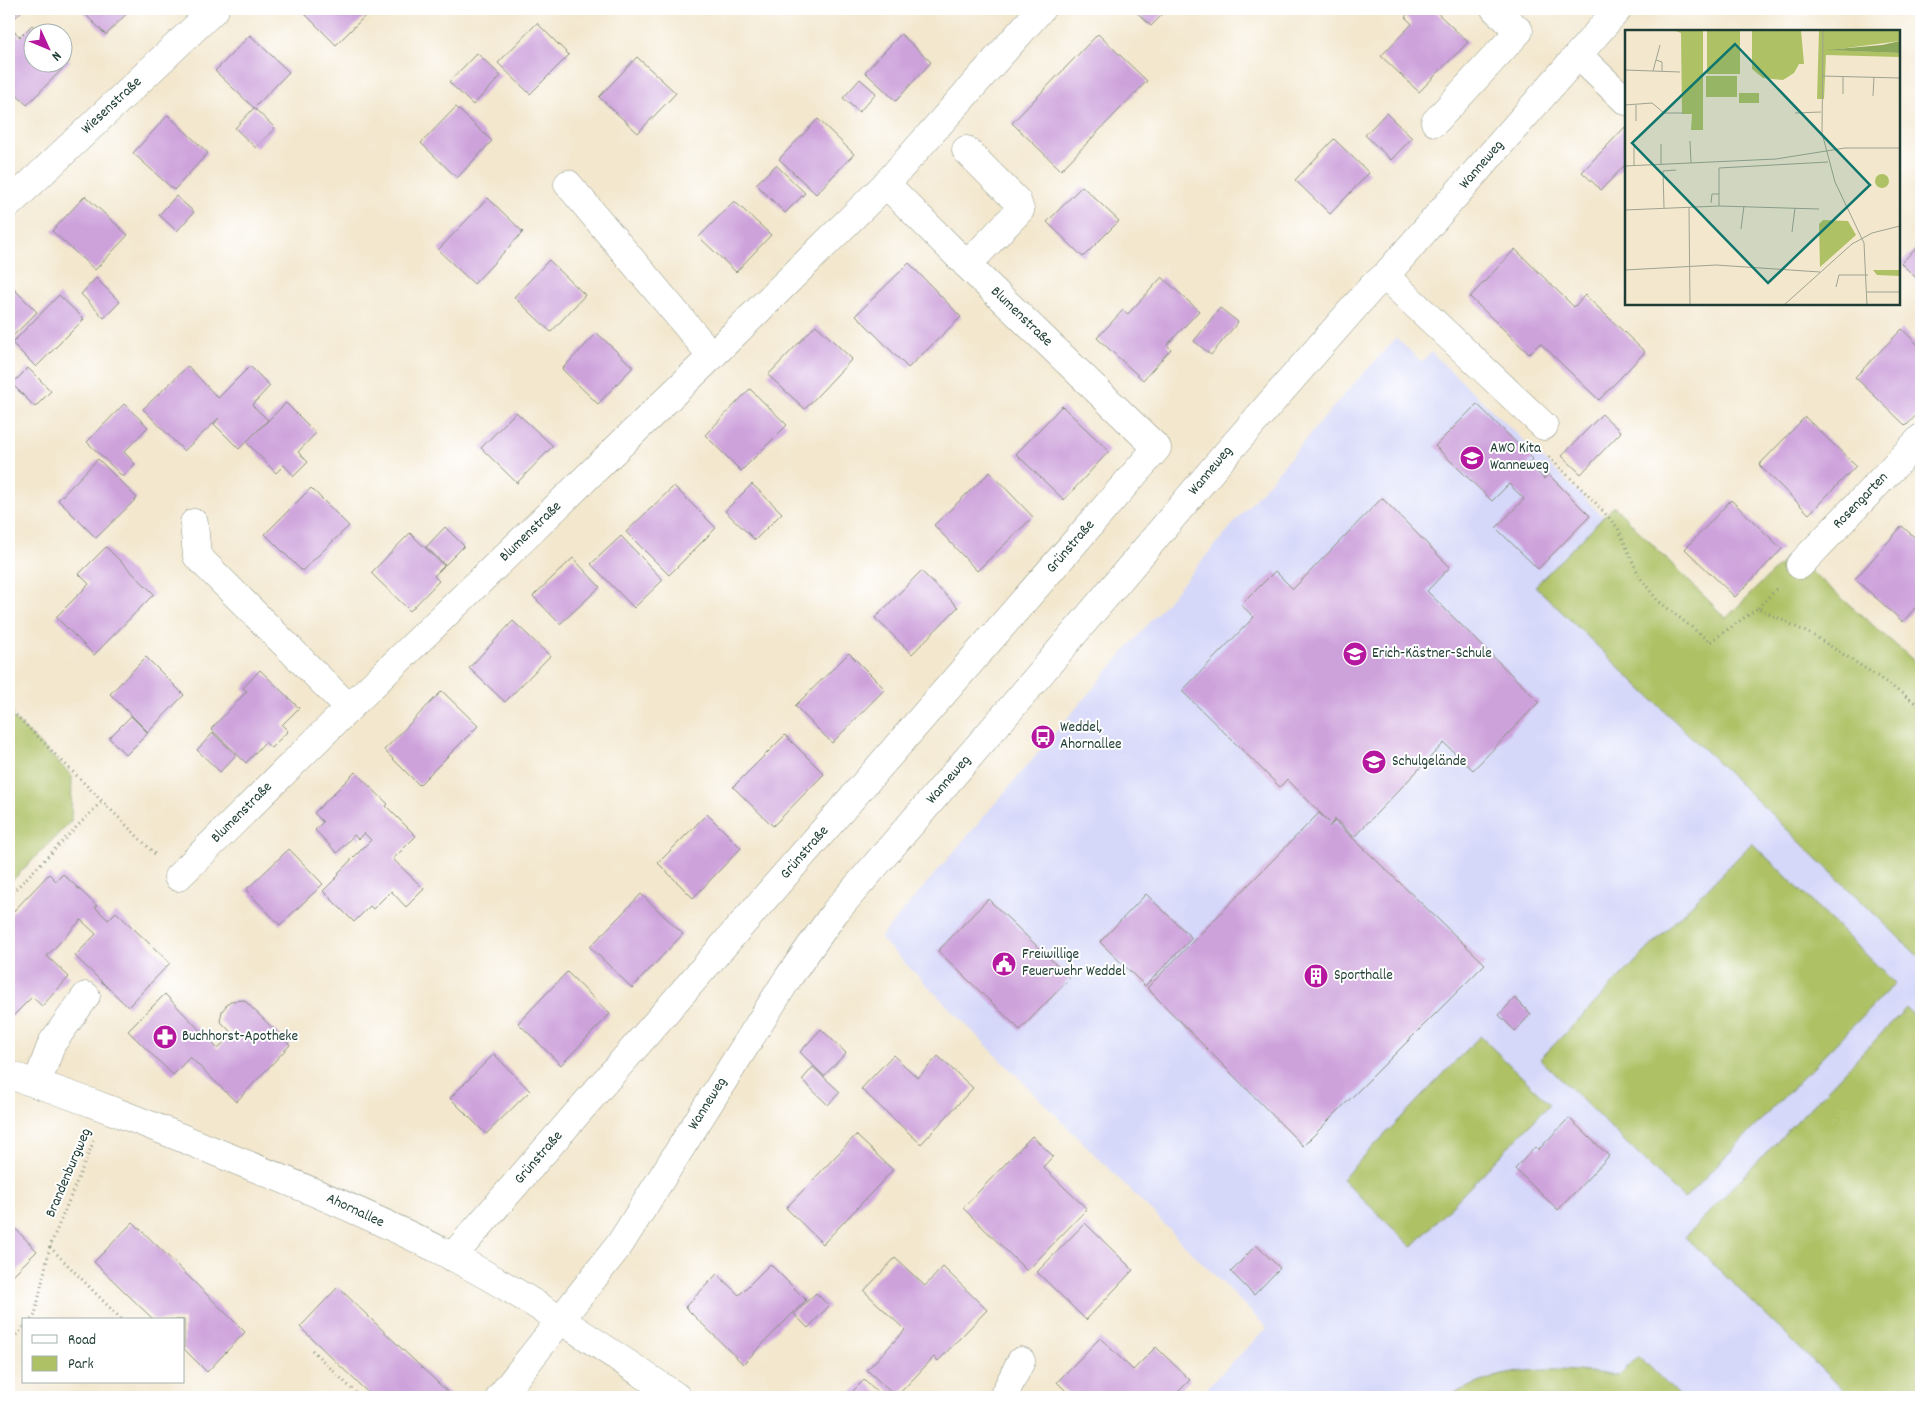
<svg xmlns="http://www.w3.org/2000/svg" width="1930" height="1406" font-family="Dekko,sans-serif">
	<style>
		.built { fill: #d5d8f9 }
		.green { fill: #aec165; stroke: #667f4c }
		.building { fill: #cda2db }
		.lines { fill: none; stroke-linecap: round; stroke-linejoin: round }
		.minor-casing { stroke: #899281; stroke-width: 29 }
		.path { stroke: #899281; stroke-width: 3; stroke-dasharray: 1 4; stroke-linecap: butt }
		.minor { stroke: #fff; stroke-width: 28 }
		.labels { text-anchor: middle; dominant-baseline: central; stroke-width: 4; stroke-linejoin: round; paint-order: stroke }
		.street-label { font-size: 15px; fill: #1f3d34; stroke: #fff }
		.poi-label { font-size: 15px; fill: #1f3d34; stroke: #fff; text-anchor: start }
		.inset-road { fill: none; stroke: #9ea390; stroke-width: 1 }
		.view { fill: #0f766e; fill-opacity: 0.15; stroke: #0f766e; stroke-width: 2.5 }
		.inset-edge { fill: none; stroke: #1f3d34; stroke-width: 2.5 }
	</style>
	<rect width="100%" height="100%" fill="#fff"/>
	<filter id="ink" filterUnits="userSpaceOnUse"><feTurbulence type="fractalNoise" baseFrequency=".02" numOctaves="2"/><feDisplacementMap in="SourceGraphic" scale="10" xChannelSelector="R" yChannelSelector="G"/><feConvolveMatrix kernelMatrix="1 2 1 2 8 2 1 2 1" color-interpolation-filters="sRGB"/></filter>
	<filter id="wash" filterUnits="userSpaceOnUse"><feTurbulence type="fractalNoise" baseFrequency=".0096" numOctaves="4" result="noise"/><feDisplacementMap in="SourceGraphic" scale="20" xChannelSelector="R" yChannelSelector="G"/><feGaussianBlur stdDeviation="1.12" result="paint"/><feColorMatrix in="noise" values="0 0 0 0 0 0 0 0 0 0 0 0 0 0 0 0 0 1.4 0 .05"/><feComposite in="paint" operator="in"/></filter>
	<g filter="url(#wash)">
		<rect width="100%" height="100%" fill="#f3e7ce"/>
		<path class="built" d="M 1396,338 L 1422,362 L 1431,352 L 1604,517 L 1536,587 L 1921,959 L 1921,1397 L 1197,1397 L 1267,1328 L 880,938 L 1340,399 Z"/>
		<g class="green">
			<path d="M 1614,506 L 1726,618 L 1791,554 L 1921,667 L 1921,959 L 1535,586 Z"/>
			<path d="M 9,714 L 72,776 L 71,821 L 9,884 Z"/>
			<path d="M 1752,843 L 1895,983 L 1684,1199 L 1540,1059 Z"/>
			<path d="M 1906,1008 L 1921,1022 L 1921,1397 L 1850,1397 L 1685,1237 Z"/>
			<path d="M 1480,1036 L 1550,1104 L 1412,1247 L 1342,1179 Z"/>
			<path d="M 1639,1356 L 1680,1397 L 1445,1397 C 1462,1390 1481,1381 1499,1376 C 1539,1366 1578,1370 1618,1376 Z"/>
		</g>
		<g id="blocks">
			<g class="building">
				<path d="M 9,9 L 24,9 L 15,18 L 9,12 Z"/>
				<path d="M 80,9 L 131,9 L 106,35 Z"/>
				<path d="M 305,9 L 372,9 L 336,45 L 303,12 Z"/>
				<path d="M 1133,9 L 1168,9 L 1151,26 Z"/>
				<path d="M 1412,9 L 1433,9 L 1468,42 L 1419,92 L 1381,56 L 1412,24 L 1405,17 Z"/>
				<path d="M 537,23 L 569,55 L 530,94 L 498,63 Z"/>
				<path d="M 32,25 L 40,32 L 32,32 L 32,62 L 62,62 L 62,54 L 70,61 L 27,105 L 9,88 L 9,26 L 20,37 Z"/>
				<path d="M 901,34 L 931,62 L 896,101 L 865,72 Z"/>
				<path d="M 1098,34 L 1147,81 L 1061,170 L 1012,123 Z"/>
				<path d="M 250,35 L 289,72 L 254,108 L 215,71 Z"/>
				<path d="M 477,53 L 501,76 L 473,105 L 449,82 Z"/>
				<path d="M 637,57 L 676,93 L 638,133 L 599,97 Z"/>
				<path d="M 860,79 L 876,93 L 859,112 L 843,98 Z"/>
				<path d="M 456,107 L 492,141 L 457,178 L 421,143 Z"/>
				<path d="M 254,108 L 275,128 L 256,148 L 235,128 Z"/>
				<path d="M 1386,113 L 1412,138 L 1391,160 L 1365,135 Z"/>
				<path d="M 168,115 L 208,153 L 174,190 L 133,153 Z"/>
				<path d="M 818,119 L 854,154 L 816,194 L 779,159 Z"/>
				<path d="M 1626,126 L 1626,164 L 1601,190 L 1582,172 Z"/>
				<path d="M 1334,139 L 1369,173 L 1330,214 L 1295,180 Z"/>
				<path d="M 776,165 L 805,193 L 785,213 L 756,184 Z"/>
				<path d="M 1082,186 L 1119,221 L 1083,257 L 1047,222 Z"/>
				<path d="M 85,196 L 128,235 L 95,270 L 52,231 Z"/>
				<path d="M 176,196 L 194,212 L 177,231 L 159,215 Z"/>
				<path d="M 488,198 L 523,232 L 474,284 L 438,250 Z"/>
				<path d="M 734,201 L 771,235 L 736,272 L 699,237 Z"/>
				<path d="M 1921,244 L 1921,283 L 1901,263 Z"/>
				<path d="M 1515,249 L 1574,307 L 1585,295 L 1645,352 L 1599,400 L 1540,343 L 1529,354 L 1470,297 Z"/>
				<path d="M 549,260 L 585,295 L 551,332 L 514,297 Z"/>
				<path d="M 909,263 L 961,317 L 908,368 L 856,315 Z"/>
				<path d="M 1162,277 L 1199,311 L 1167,345 L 1171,349 L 1143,380 L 1097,338 L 1123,310 L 1128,314 Z"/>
				<path d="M 96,278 L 120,302 L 104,318 L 81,294 Z"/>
				<path d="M 9,284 L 37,312 L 9,340 Z"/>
				<path d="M 59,295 L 84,319 L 36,367 L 12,343 Z"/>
				<path d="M 1220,308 L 1238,322 L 1211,355 L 1194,341 Z"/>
				<path d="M 816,325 L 852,359 L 805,409 L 768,375 Z"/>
				<path d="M 1902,329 L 1921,348 L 1921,410 L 1906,426 L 1855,377 Z"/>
				<path d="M 597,333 L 633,367 L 598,404 L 562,369 Z"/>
				<path d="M 188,366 L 218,398 L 250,366 L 270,386 L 252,405 L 268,420 L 239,449 L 214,424 L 219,418 L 184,451 L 143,409 Z"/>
				<path d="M 28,368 L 51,391 L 35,407 L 12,384 Z"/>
				<path d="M 750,389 L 787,425 L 741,471 L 705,435 Z"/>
				<path d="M 286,403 L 316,433 L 298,452 L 308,462 L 294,476 L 284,465 L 276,473 L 246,442 Z"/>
				<path d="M 124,404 L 148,427 L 124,452 L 135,464 L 123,477 L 87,442 Z"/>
				<path d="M 1477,404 L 1533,459 L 1528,463 L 1544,479 L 1548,474 L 1590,516 L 1538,569 L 1496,528 L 1524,499 L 1509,484 L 1492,501 L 1435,446 Z"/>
				<path d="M 1062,406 L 1109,451 L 1064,500 L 1016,454 Z"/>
				<path d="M 516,412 L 553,446 L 517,483 L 481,448 Z"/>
				<path d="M 1602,414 L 1621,432 L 1581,474 L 1562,456 Z"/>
				<path d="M 1805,417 L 1856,466 L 1809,514 L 1759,465 Z"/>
				<path d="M 98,459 L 137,498 L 96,538 L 58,500 Z"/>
				<path d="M 990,472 L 1033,517 L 977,571 L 934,525 Z"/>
				<path d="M 752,484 L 782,513 L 755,540 L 725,511 Z"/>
				<path d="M 674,486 L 716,528 L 669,575 L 626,532 Z"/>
				<path d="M 311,488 L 349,526 L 302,571 L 265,534 Z"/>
				<path d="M 1382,498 L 1450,567 L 1427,591 L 1539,702 L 1473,770 L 1444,743 L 1354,837 L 1335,819 L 1329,827 L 1335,821 L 1485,964 L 1303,1146 L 1147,988 L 1319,813 L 1329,822 L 1287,779 L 1280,787 L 1182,691 L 1254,617 L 1241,605 L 1275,571 L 1293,589 Z"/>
				<path d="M 1731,500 L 1782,549 L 1735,597 L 1685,549 Z"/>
				<path d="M 1902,526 L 1921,543 L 1921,601 L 1903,622 L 1855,579 Z"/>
				<path d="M 445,527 L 464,546 L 445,565 L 426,547 Z"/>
				<path d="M 410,533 L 444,566 L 434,576 L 439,581 L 410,611 L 371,573 Z"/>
				<path d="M 621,536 L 663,580 L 634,608 L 591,564 Z"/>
				<path d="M 106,547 L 154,594 L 94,655 L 56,617 L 89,584 L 79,574 Z"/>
				<path d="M 573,558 L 600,587 L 560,624 L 533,596 Z"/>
				<path d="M 921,571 L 958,607 L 912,654 L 875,618 Z"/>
				<path d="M 513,621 L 550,656 L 505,702 L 469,668 Z"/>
				<path d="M 849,653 L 885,689 L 832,743 L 795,706 Z"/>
				<path d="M 146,657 L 184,695 L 148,732 L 110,694 Z"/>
				<path d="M 260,670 L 299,708 L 282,725 L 288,731 L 271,748 L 265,742 L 246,763 L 211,729 L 247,691 L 243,688 Z"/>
				<path d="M 442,691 L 478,726 L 419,785 L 384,750 Z"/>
				<path d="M 131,716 L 148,733 L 126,755 L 109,738 Z"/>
				<path d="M 213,733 L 236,755 L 220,772 L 197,750 Z"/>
				<path d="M 785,735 L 824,774 L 773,826 L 733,787 Z"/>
				<path d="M 355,772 L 388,804 L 386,806 L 416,836 L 393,859 L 424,889 L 406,907 L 391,891 L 373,909 L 370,906 L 354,922 L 323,891 L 339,875 L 338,873 L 371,840 L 364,833 L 358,839 L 354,835 L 337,853 L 315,830 L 323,822 L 314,813 Z"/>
				<path d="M 707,814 L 741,848 L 693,898 L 658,863 Z"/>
				<path d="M 289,849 L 323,884 L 280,925 L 246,890 Z"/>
				<path d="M 49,874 L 56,881 L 63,874 L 97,906 L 95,907 L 108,920 L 116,912 L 170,963 L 128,1007 L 75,956 L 96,934 L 81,920 L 47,956 L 69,977 L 42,1006 L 32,997 L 9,1020 L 9,945 L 12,942 L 9,939 L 9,916 Z"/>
				<path d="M 641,894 L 683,934 L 632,988 L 590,947 Z"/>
				<path d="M 1146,894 L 1192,938 L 1145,986 L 1100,942 Z"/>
				<path d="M 988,899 L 1070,978 L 1020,1030 L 938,951 Z"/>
				<path d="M 567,972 L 610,1014 L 561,1065 L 518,1023 Z"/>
				<path d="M 165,994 L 218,1049 L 232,1033 L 220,1021 L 222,1011 L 230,1001 L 244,1000 L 290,1045 L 236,1102 L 190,1057 L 173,1075 L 128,1031 Z"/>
				<path d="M 1515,998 L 1531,1014 L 1515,1031 L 1499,1015 Z"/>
				<path d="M 821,1029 L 846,1053 L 824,1076 L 800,1052 Z"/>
				<path d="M 494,1054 L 530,1091 L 486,1134 L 450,1098 Z"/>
				<path d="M 893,1055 L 918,1078 L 938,1056 L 973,1088 L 921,1144 L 861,1089 Z"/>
				<path d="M 813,1067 L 840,1092 L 828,1105 L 802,1080 Z"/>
				<path d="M 1569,1118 L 1609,1156 L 1558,1210 L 1515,1169 L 1535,1147 L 1538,1150 Z"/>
				<path d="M 856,1135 L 893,1170 L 823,1244 L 786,1208 Z"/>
				<path d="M 1032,1136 L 1053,1156 L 1043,1167 L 1087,1209 L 1027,1271 L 963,1208 Z"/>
				<path d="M 9,1222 L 37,1251 L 9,1279 Z"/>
				<path d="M 133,1222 L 245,1332 L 207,1372 L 184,1349 L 184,1320 L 154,1320 L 94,1262 Z"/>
				<path d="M 1085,1223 L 1133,1270 L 1086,1320 L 1037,1272 Z"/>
				<path d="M 1256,1245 L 1280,1268 L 1254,1295 L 1231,1272 Z"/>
				<path d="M 895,1258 L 925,1286 L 943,1267 L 987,1310 L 938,1361 L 934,1357 L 896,1397 L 867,1370 L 905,1330 L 864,1291 Z"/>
				<path d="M 770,1264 L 806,1300 L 743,1364 L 685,1307 L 717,1274 L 739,1295 Z"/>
				<path d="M 338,1287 L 401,1348 L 453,1397 L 373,1397 L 363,1388 L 300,1327 Z"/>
				<path d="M 816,1293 L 829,1306 L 808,1328 L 794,1314 Z"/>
				<path d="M 1100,1338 L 1133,1370 L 1156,1347 L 1190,1380 L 1173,1397 L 1072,1397 L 1057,1382 Z"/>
				<path d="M 864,1380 L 882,1397 L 847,1397 Z"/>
			</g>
		</g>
	</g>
	<g filter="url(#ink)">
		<use href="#blocks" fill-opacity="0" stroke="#899281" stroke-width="1"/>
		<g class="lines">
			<defs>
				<g id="minor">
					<path d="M 1578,55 L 1626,101"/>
					<path d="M 1435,122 L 1519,31 L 1495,9"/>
					<path d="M 966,150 L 1017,201 L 1020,210 L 967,265"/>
					<path d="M 568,184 L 712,356"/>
					<path d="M 9,204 L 215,9"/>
					<path d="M 1385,276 L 1544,426"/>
					<path d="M 194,523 L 197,556 L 349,708"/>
					<path d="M 1800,565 L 1921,438"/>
					<path d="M 178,877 L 349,708 L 712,356 L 886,184 L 1041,9"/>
					<path d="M 9,1075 C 84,1098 156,1127 228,1157 C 304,1187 380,1219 453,1257 C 531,1298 604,1348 677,1397"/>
					<path d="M 37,1084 L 52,1043 L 86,996"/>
					<path d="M 452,1257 L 1157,448 L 967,265 L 886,184"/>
					<path d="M 500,1397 L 620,1244 L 788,978 L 835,912 L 1012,707 L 1219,462 L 1372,287 L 1385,276 L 1618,9"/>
					<path d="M 1003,1397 L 1021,1361"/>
				</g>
			</defs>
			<use href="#minor" class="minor-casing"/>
			<g class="path">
				<path d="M 1549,457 L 1593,500 L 1618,528 L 1639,576 L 1657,600 L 1710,642 L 1758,608 L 1816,637 L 1874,674 L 1921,707"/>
				<path d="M 1758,608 L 1777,588"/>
				<path d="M 9,708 L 156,855"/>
				<path d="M 9,896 L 103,800"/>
				<path d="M 50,1247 L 122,1320"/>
				<path d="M 31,1320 L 35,1315 L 50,1246 L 95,1138"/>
				<path d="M 9,1342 L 24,1327"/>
				<path d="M 312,1350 L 360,1397"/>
			</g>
			<use href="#minor" class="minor"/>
		</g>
	</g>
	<defs>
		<symbol id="school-disc" viewBox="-11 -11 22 22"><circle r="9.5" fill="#b5179e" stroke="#fff"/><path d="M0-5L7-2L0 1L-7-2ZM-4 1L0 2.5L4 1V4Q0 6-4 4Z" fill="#fff"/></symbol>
		<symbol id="bus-disc" viewBox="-11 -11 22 22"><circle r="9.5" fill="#b5179e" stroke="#fff"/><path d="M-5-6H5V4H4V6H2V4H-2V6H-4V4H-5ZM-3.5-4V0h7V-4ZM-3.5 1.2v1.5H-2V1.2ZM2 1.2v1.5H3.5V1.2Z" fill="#fff"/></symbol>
		<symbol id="civic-disc" viewBox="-11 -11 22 22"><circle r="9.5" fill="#b5179e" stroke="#fff"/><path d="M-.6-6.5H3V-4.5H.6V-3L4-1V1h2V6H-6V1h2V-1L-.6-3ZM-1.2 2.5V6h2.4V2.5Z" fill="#fff"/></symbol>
		<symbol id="building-disc" viewBox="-11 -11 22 22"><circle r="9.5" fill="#b5179e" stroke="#fff"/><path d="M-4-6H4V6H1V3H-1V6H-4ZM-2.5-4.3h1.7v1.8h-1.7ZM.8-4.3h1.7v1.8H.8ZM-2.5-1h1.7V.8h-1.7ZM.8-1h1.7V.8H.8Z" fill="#fff"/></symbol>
		<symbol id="pharmacy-disc" viewBox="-11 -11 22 22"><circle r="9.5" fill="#b5179e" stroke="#fff"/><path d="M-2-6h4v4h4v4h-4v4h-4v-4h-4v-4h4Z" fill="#fff"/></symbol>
	</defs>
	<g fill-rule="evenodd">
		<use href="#school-disc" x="1458" y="444" width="28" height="28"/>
		<use href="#school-disc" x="1341" y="640" width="28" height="28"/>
		<use href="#bus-disc" x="1029" y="723" width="28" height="28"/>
		<use href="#school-disc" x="1360" y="748" width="28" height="28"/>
		<use href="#civic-disc" x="990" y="950" width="28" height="28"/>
		<use href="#building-disc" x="1302" y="962" width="28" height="28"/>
		<use href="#pharmacy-disc" x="151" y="1023" width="28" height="28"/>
	</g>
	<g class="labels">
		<g class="street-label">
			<text transform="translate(112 106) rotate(-43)">Wiesenstraße</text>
			<text transform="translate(1482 165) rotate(-49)">Wanneweg</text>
			<text transform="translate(1021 317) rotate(44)">Blumenstraße</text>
			<text transform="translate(1211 471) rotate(-50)">Wanneweg</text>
			<text transform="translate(1861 501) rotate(-46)">Rosengarten</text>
			<text transform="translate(531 532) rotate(-44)">Blumenstraße</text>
			<text transform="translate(1071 547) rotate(-49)">Grünstraße</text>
			<text transform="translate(949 780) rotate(-49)">Wanneweg</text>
			<text transform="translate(242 813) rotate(-45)">Blumenstraße</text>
			<text transform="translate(805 853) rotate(-49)">Grünstraße</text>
			<text transform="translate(708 1104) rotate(-58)">Wanneweg</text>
			<text transform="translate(539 1158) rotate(-49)">Grünstraße</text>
			<text transform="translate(69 1173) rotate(-67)">Brandenburgweg</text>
			<text transform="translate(355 1211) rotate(25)">Ahornallee</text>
		</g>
		<g class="poi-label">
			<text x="1490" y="449">AWO Kita<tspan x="1490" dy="17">Wanneweg</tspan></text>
			<text x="1372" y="654">Erich-Kästner-Schule</text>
			<text x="1060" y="728">Weddel,<tspan x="1060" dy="17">Ahornallee</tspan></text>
			<text x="1392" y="762">Schulgelände</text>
			<text x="1022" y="955">Freiwillige<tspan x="1022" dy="17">Feuerwehr Weddel</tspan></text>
			<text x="1334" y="976">Sporthalle</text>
			<text x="182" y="1037">Buchhorst-Apotheke</text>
		</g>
	</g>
	<g transform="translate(1625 30)">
		<rect width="275" height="275" fill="#f3e7ce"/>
		<path d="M 48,0 L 78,0 L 78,100 L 66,100 L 67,84 L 57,84 L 56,3 ZM 82,0 L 115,0 L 115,44 L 82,44 ZM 127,0 L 176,0 L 179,34 L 174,34 L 169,43 L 158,50 L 138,48 L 127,39 ZM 194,0 L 275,0 L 275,11 L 206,20 L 275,23 L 275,27 L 201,25 L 199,69 L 192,69 ZM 81,46 L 112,46 L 112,67 L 81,67 ZM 114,63 L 134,63 L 134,73 L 114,73 ZM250 151a7 7 0 1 1 14 0a7 7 0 1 1-14 0ZM 198,190 L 223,191 L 231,205 L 195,237 L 194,194 ZM 248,240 L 275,240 L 275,246 L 252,245 Z" fill="#aec165"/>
		<path d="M 275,11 L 275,23 L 201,20 L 257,15 Z" fill="#8aa75a"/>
		<path class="inset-road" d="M 198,0 L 197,103 L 210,152 L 239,213 L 242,275M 31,30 L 37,32 L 37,41M 0,40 L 55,42M 28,41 L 35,15M 197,46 L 275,48M 218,64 L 218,46M 248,66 L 249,47M 0,75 L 27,73 L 39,83 L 58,83M 170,83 L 196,82M 11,91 L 11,75M 65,111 L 66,133M 36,114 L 36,135M 9,115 L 9,136M 0,136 L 151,129 L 220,118 L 275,118M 86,173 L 87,164 L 94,164M 94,176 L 94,138 L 203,132M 64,177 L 65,275M 39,178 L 38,141 L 51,140M 0,180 L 94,176 L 194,179M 116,199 L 119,176M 167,202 L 170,178M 0,240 L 91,235 L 195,242M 211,257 L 214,245 L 243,245M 242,262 L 275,262M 159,275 L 227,214 L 247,203 L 275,196"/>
		<path class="view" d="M 110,14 L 245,155 L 143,253 L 7,113 Z"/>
		<rect width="275" height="275" class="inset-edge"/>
	</g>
	<rect width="1930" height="1406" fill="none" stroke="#fff" stroke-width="30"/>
	<rect x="22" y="1318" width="162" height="65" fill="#ffffff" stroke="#a5b1ae"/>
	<rect x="32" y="1335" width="25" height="8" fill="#ffffff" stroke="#a5b1ae"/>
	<text x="68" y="1344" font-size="15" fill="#1f3d34">Road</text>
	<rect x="32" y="1356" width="25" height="15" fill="#aec165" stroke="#a5b1ae"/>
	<text x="68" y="1368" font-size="15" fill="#1f3d34">Park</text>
	<g transform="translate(48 48) rotate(134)"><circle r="24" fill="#ffffff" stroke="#a5b1ae"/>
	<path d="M0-4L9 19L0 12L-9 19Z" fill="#b5179e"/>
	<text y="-8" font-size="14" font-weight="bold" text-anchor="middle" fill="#1f3d34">N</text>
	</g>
</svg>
